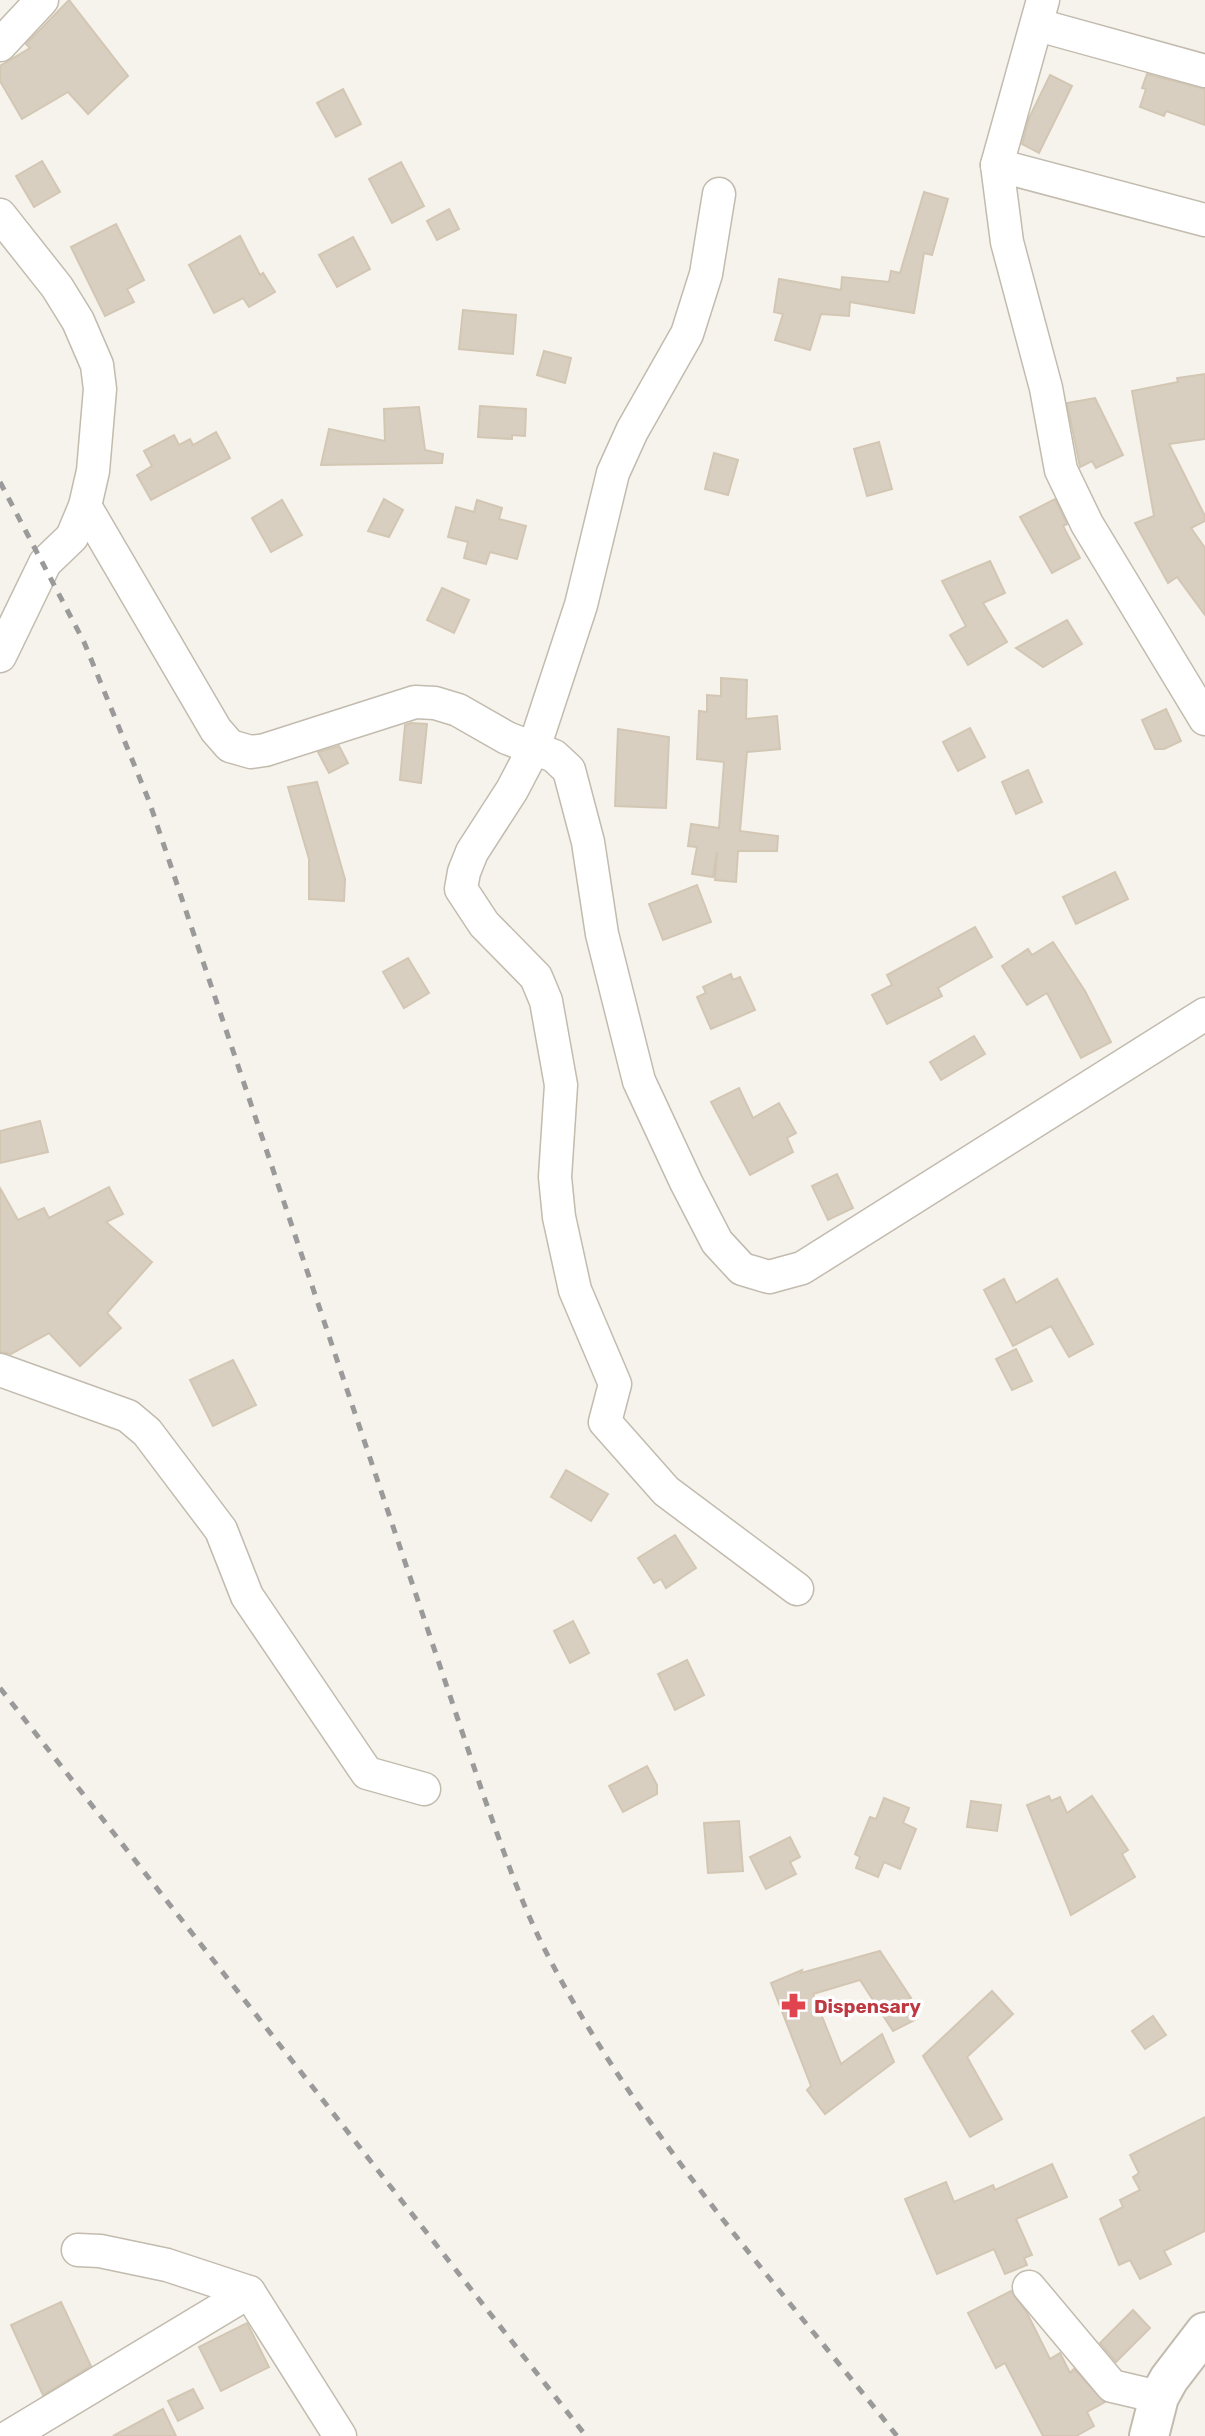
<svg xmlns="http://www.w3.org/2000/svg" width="1205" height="2436" font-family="Rubik,sans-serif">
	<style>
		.building { fill: #d8cfc1; stroke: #d3c7b4; stroke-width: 2 }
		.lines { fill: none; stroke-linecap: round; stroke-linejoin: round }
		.minor-casing { stroke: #c2bbae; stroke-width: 35 }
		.tertiary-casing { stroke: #c2bbae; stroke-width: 42 }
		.minor { stroke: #fff; stroke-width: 32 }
		.tertiary { stroke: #fff; stroke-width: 38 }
		.rail { stroke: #9a9a9a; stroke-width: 5; stroke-dasharray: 9 9; stroke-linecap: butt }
		.labels { text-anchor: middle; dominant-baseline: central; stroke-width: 7; stroke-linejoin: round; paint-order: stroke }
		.health-label { font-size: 19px; font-weight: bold; fill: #be3a42; stroke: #fff; text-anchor: start }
	</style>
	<rect width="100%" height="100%" fill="#f6f3ec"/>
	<g class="building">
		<path d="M 69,0 L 128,76 L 88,114 L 68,92 L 22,119 L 0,81 L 0,66 L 30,48 L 26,44 Z"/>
		<path d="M 1147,74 L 1205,89 L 1205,125 L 1166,111 L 1164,116 L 1140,107 L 1146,89 L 1142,88 Z"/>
		<path d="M 1050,75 L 1072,86 L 1039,153 L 1022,144 L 1029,118 Z"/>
		<path d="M 343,89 L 361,124 L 336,137 L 317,103 Z"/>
		<path d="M 42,161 L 60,192 L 34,207 L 16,176 Z"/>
		<path d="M 401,162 L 424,206 L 392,223 L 369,179 Z"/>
		<path d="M 924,192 L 948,199 L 932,255 L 924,253 L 914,313 L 850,302 L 849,316 L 821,314 L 810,350 L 775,340 L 783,314 L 774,312 L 779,279 L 841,290 L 842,277 L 889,282 L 891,271 L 900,273 Z"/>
		<path d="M 449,209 L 459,229 L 437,240 L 427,221 Z"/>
		<path d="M 116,224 L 144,280 L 127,289 L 134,302 L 105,316 L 71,247 Z"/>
		<path d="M 240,236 L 260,275 L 263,273 L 275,292 L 249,307 L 243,298 L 214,313 L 189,265 Z"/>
		<path d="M 353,237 L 370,269 L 337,287 L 319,255 Z"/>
		<path d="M 463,310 L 516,315 L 513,354 L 459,349 Z"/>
		<path d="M 544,351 L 571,358 L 565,383 L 537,375 Z"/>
		<path d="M 1205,374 L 1205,439 L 1169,444 L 1205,516 L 1205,521 L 1191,528 L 1205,548 L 1205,615 L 1177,577 L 1168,583 L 1135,523 L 1154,516 L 1132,391 L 1178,382 L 1177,378 Z"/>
		<path d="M 1095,398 L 1123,455 L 1096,468 L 1092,461 L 1080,467 L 1067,403 Z"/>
		<path d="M 480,406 L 526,409 L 525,436 L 512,435 L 512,439 L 478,437 Z"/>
		<path d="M 419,407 L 425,450 L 443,454 L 442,463 L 321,465 L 329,429 L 385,441 L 384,409 Z"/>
		<path d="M 216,432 L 230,458 L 151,500 L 137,475 L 152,466 L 144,451 L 174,435 L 179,445 L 190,439 L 193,445 Z"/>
		<path d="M 879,442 L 892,489 L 867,496 L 854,449 Z"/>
		<path d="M 714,453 L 738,460 L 728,495 L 705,489 Z"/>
		<path d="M 384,499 L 403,510 L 389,537 L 368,531 Z"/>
		<path d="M 1055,499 L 1067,524 L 1063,526 L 1080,558 L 1052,573 L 1020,517 Z"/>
		<path d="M 282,500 L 302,535 L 271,552 L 252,518 Z"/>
		<path d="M 477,500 L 502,508 L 499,519 L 526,526 L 517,559 L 490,552 L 486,564 L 464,558 L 468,542 L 448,537 L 456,507 L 474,512 Z"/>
		<path d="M 990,561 L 1005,593 L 983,603 L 1007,642 L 968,665 L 950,635 L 966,626 L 942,581 Z"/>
		<path d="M 442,588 L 469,600 L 454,633 L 427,620 Z"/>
		<path d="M 1067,620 L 1082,644 L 1043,667 L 1016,648 Z"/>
		<path d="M 721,678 L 747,680 L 746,719 L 777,716 L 780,749 L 747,752 L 740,831 L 778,836 L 777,851 L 738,851 L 736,882 L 715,880 L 717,852 L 713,877 L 692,874 L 697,847 L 688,846 L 691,824 L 719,828 L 724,762 L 697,759 L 699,711 L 707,712 L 707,695 L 721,696 Z"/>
		<path d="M 1166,709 L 1181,741 L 1164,749 L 1155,749 L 1142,720 Z"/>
		<path d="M 411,723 L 427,724 L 421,783 L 400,780 L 405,725 Z"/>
		<path d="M 970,728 L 985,757 L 958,771 L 943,742 Z"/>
		<path d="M 618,729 L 669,737 L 666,808 L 615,806 Z"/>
		<path d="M 339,746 L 348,763 L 329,773 L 318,752 Z"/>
		<path d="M 1028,770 L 1042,802 L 1016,814 L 1002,782 Z"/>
		<path d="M 317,782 L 345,879 L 344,901 L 309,899 L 309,859 L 288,787 Z"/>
		<path d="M 1115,872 L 1128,899 L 1076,924 L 1063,897 Z"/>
		<path d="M 697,885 L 711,922 L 663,940 L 649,904 Z"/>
		<path d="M 975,927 L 992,957 L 938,988 L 942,996 L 887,1024 L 872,995 L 892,985 L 887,975 Z"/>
		<path d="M 1053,942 L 1085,991 L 1111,1042 L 1081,1058 L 1047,993 L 1027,1005 L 1002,966 L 1028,949 L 1032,955 Z"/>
		<path d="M 408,958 L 429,993 L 404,1008 L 383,972 Z"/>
		<path d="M 731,974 L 733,980 L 740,977 L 755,1010 L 711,1029 L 697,997 L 706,993 L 703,987 Z"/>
		<path d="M 974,1036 L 985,1054 L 941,1080 L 930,1062 Z"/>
		<path d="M 739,1088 L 753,1118 L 779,1103 L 796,1133 L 787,1138 L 793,1152 L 750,1175 L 711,1102 Z"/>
		<path d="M 40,1121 L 48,1152 L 0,1163 L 0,1131 Z"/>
		<path d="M 837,1174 L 853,1208 L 828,1220 L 812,1186 Z"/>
		<path d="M 109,1187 L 123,1214 L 106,1222 L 152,1262 L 107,1313 L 121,1328 L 80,1366 L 49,1333 L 11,1354 L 0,1352 L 0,1188 L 18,1220 L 44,1208 L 49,1218 Z"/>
		<path d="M 1004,1279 L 1016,1303 L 1057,1279 L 1093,1344 L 1069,1357 L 1051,1326 L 1013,1346 L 984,1290 Z"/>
		<path d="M 1016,1349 L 1032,1381 L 1012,1390 L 996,1359 Z"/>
		<path d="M 233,1360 L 256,1405 L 213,1426 L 190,1380 Z"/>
		<path d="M 566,1470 L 608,1494 L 591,1521 L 551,1497 Z"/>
		<path d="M 675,1535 L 696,1568 L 666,1588 L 661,1579 L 654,1583 L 638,1558 Z"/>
		<path d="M 573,1621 L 589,1653 L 570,1663 L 554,1631 Z"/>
		<path d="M 687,1660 L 704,1695 L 675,1710 L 658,1674 Z"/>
		<path d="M 647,1766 L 657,1785 L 657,1794 L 623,1812 L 609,1786 Z"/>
		<path d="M 1049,1796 L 1051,1801 L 1060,1797 L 1067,1813 L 1092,1796 L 1128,1850 L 1122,1854 L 1135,1877 L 1071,1915 L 1027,1805 Z"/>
		<path d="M 884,1798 L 909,1808 L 903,1823 L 916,1829 L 900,1869 L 884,1862 L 878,1877 L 856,1868 L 860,1857 L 855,1854 L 870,1817 L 876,1819 Z"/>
		<path d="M 971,1801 L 1001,1805 L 997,1831 L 967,1827 Z"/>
		<path d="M 739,1821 L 743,1871 L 708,1873 L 704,1823 Z"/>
		<path d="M 790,1837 L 800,1857 L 790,1862 L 796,1874 L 766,1889 L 750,1857 Z"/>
		<path d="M 880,1951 L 911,1998 L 905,2002 L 917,2019 L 893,2031 L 860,1980 L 813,1994 L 841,2064 L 882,2034 L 894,2062 L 825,2114 L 807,2090 L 811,2086 L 771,1983 L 802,1970 L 801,1973 Z"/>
		<path d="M 992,1991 L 1013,2014 L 967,2057 L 1002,2119 L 970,2137 L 923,2056 Z"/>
		<path d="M 1153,2016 L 1166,2035 L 1145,2049 L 1132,2031 Z"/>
		<path d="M 1205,2117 L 1205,2231 L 1164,2251 L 1171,2264 L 1140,2279 L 1130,2260 L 1119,2265 L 1100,2219 L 1123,2207 L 1120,2200 L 1140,2190 L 1133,2177 L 1139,2173 L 1130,2155 Z"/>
		<path d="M 1052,2164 L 1067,2197 L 1016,2219 L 1032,2255 L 1024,2258 L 1027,2265 L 1005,2274 L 994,2249 L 937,2274 L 905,2199 L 946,2182 L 954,2202 L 993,2185 L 995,2190 Z"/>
		<path d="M 1011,2291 L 1027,2313 L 1050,2359 L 1060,2353 L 1070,2373 L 1074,2369 L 1105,2402 L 1087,2412 L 1094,2426 L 1076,2436 L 1043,2436 L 1005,2363 L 996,2368 L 968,2313 Z"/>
		<path d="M 61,2302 L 91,2366 L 43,2395 L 11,2325 Z"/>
		<path d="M 1133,2310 L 1150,2328 L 1116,2362 L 1100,2343 Z"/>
		<path d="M 247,2323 L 269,2367 L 221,2391 L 199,2347 Z"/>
		<path d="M 193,2389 L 203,2408 L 178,2421 L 168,2401 Z"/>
		<path d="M 163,2409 L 176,2436 L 113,2436 Z"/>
	</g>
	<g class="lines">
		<defs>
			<g id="minor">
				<path d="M 1043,0 L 997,165 L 1007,242 L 1046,388 L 1061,470 L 1087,524 L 1205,719"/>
				<path d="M 1038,25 L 1205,71"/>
				<path d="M 0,45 L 42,0"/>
				<path d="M 997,165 L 1205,220"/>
				<path d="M 719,194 L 706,274 L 687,334 L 632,431 L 613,473 L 581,605 L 534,748 L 512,790 L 472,852 L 464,872 L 461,889 L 484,924 L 536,977 L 546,1001 L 561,1085 L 555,1177 L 559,1217 L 575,1290 L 615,1384 L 605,1422 L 666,1491 L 797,1589"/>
				<path d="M 0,215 L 57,287 L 78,321 L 97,365 L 100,389 L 93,471 L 85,506 L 72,537 L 45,563 L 0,656"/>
				<path d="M 85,506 L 216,730 L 230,746 L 251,752 L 265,750 L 415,702 L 435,703 L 458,710 L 507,738 L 554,756 L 569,770 L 588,842 L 602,934 L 639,1081 L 686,1182 L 717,1242 L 742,1269 L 769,1277 L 802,1268 L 1205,1014"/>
				<path d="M 0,1370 L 128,1416 L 147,1432 L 221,1530 L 247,1596 L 367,1773 L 424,1789"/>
				<path d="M 78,2250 L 100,2251 L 167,2265 L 249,2292 L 340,2436"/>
				<path d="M 1029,2287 L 1112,2386 L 1159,2397"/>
				<path d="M 10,2436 L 249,2292"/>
			</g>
			<path id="tertiary" d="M 1149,2436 L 1159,2397 L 1169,2379 L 1205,2332"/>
		</defs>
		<use href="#minor" class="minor-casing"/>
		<use href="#tertiary" class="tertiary-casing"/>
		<use href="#minor" class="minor"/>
		<use href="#tertiary" class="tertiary"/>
		<g class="rail">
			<path d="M 0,482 L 84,642 L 149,801 L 483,1794 C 501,1844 518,1895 541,1942 C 632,2124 772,2278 897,2436"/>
			<path d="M 0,1688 L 586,2436"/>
		</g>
	</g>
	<defs>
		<symbol id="pharmacy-bare" viewBox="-9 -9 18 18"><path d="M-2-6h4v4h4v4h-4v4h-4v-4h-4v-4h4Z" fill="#e0444e" stroke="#fff" stroke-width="2.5" paint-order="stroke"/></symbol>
	</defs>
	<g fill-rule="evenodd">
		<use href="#pharmacy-bare" x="776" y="1988" width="35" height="35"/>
	</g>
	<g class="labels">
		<g class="health-label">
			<text x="814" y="2006">Dispensary</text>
		</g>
	</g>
</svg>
